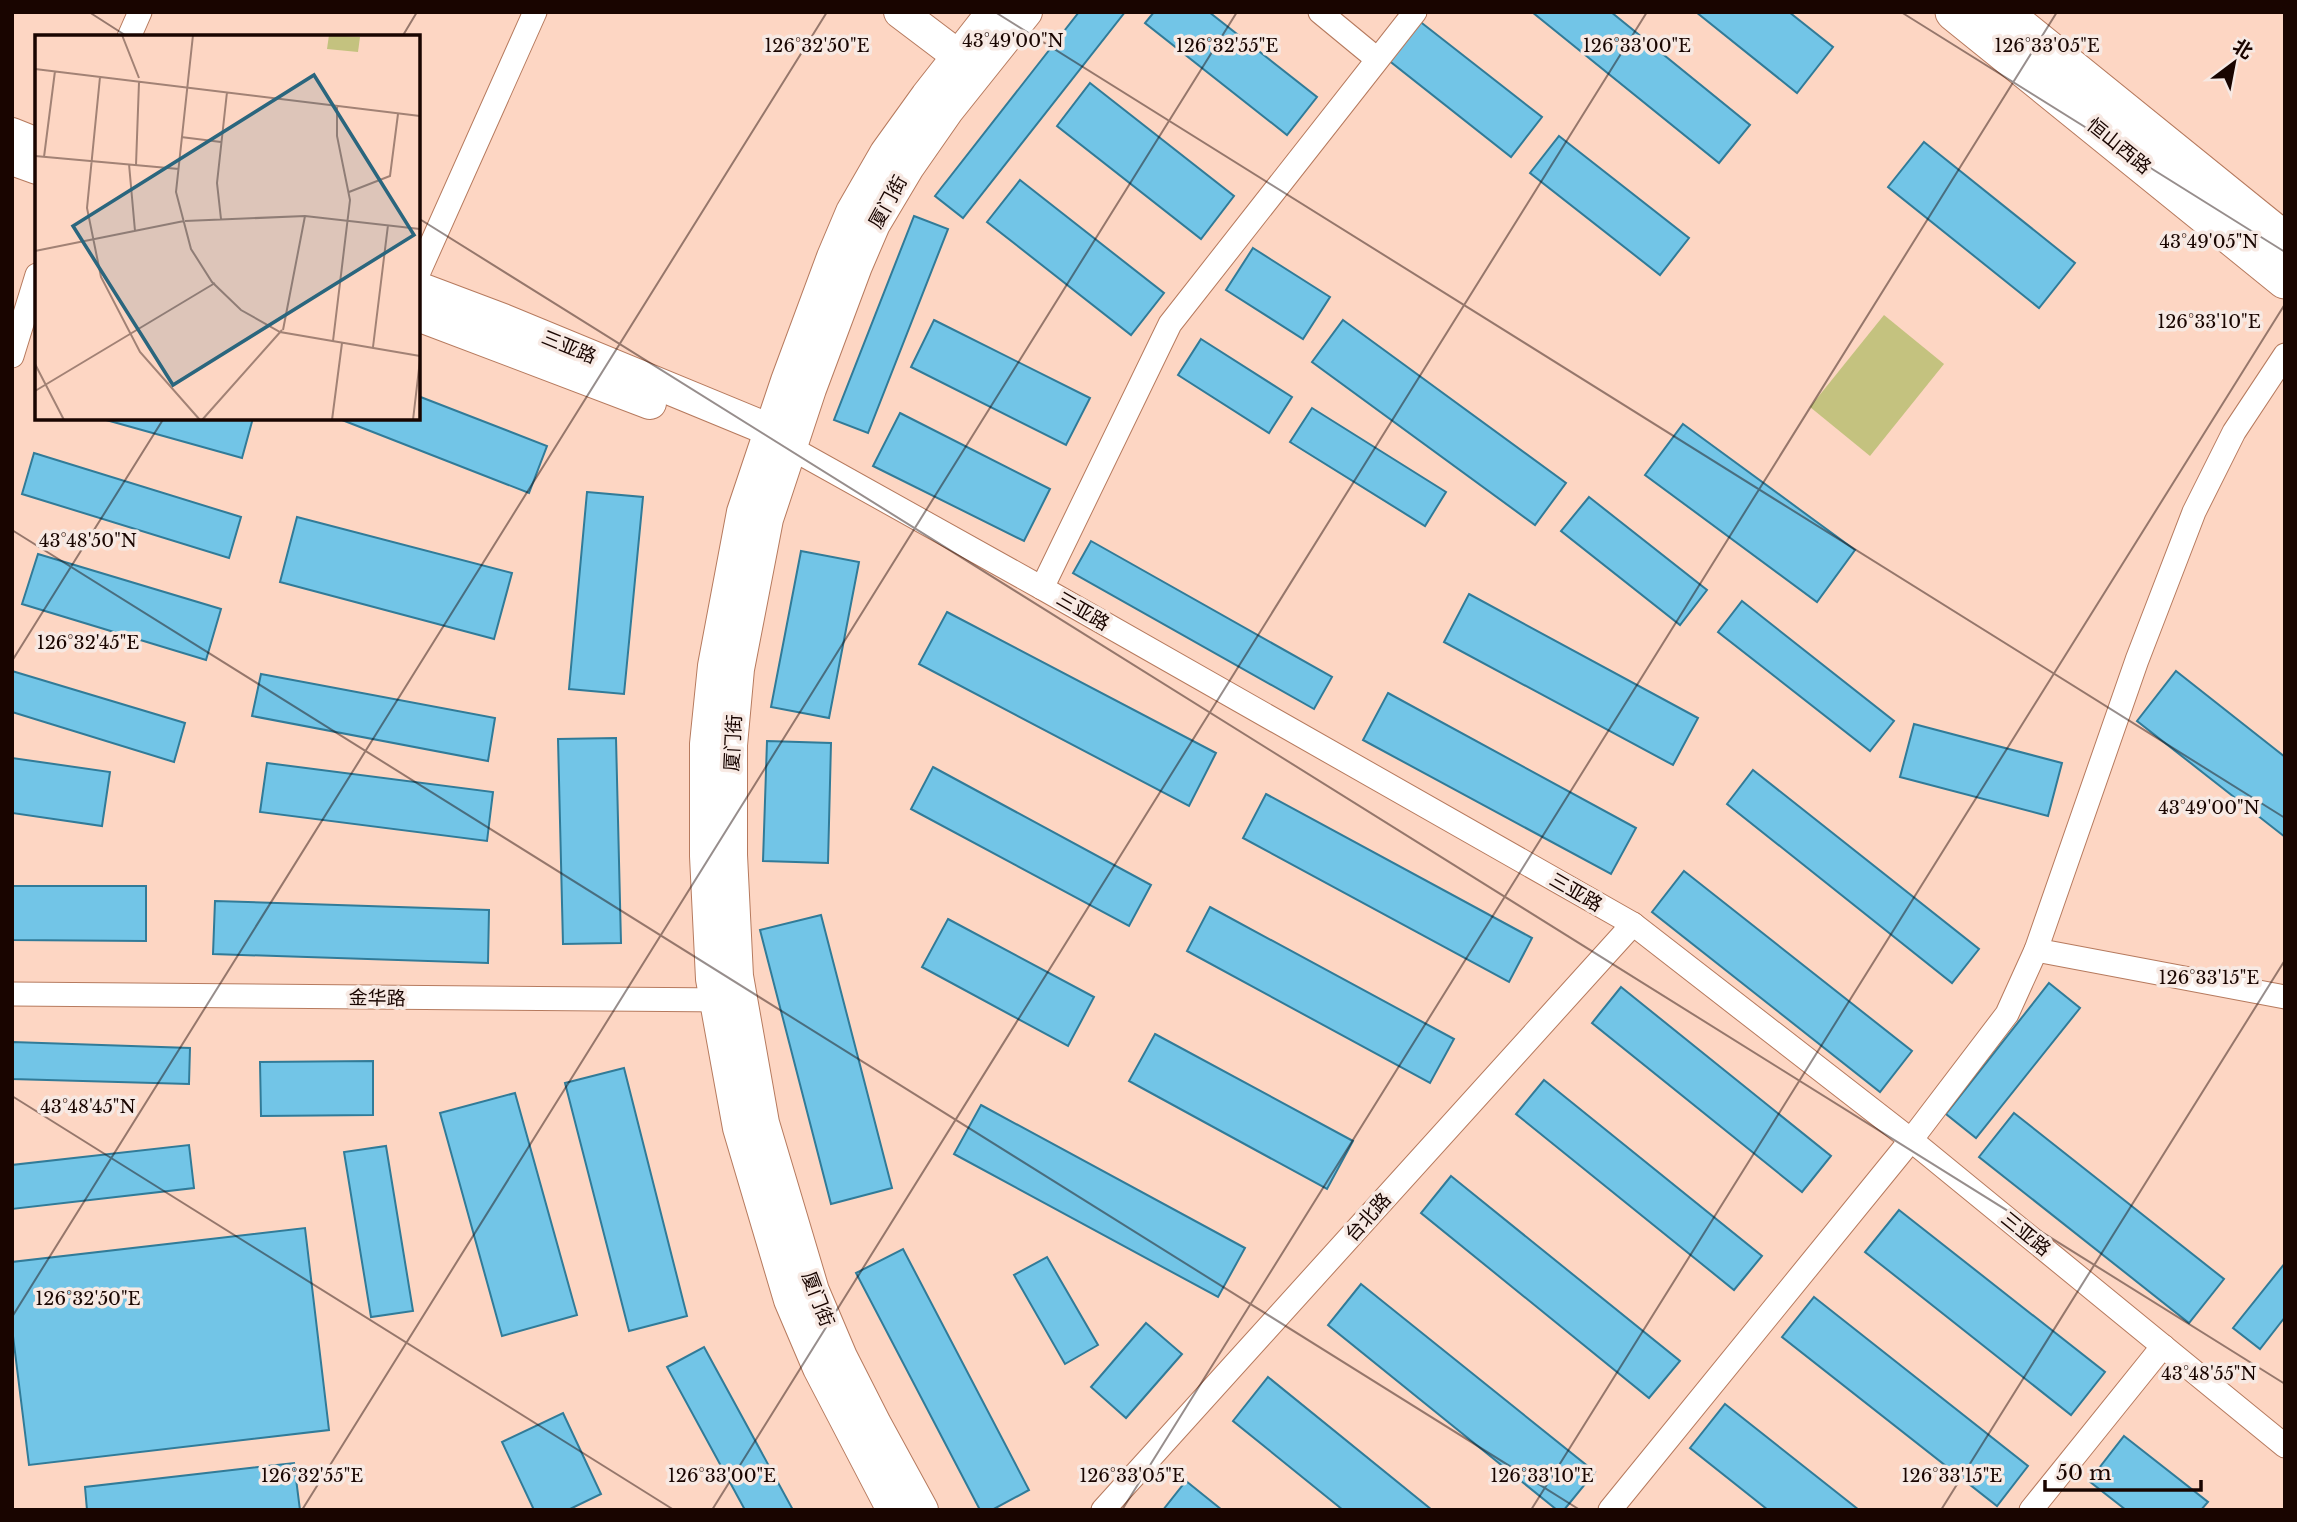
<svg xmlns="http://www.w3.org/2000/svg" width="2297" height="1522" font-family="'Libre Baskerville','Noto Sans SC',serif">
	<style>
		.green { fill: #c4c27f }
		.building { fill: #72c5e7; stroke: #317b98; stroke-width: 2 }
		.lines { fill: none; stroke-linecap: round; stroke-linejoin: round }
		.street-casing { stroke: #b67a5e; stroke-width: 25 }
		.secondary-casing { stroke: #b67a5e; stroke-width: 34 }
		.primary-casing { stroke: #b67a5e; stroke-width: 39 }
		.street { stroke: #fff; stroke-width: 23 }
		.secondary { stroke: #fff; stroke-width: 32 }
		.primary { stroke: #fff; stroke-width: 37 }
		.ticks { fill: none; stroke: #190500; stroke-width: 2; stroke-opacity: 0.45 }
		.labels { text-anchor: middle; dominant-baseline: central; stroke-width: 7; stroke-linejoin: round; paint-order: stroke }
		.street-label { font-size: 19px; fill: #190500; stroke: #f7e9e3 }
		.inset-road { fill: none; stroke: #a28275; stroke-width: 2 }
		.view { fill: #2a667e; fill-opacity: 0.15; stroke: #2a667e; stroke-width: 3.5 }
		.inset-edge { fill: none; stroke: #190500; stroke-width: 3.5 }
		.ticks-label { font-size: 18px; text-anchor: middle; fill: #190500; stroke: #f7e9e3; stroke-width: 7; stroke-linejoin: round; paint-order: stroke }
	</style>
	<rect width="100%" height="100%" fill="#fdd6c3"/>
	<path class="green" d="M 1884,315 L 1944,364 L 1870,456 L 1810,407 Z"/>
	<g class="building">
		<path d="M 1079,12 L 1125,12 L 963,218 L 935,196 Z"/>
		<path d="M 1154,12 L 1209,12 L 1317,97 L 1287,135 L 1145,23 Z"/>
		<path d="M 1532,12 L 1611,12 L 1750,125 L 1719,163 Z"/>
		<path d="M 1696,12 L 1789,12 L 1833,47 L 1797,93 Z"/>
		<path d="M 1418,20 L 1542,117 L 1511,157 L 1387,59 Z"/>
		<path d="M 1090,83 L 1234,196 L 1201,239 L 1057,126 Z"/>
		<path d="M 1559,136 L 1689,238 L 1660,275 L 1530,173 Z"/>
		<path d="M 1924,142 L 2075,263 L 2039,308 L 1888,187 Z"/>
		<path d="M 1020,180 L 1164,293 L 1131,335 L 987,222 Z"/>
		<path d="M 914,216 L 948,229 L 868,433 L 834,420 Z"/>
		<path d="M 1253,248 L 1330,297 L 1303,339 L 1226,290 Z"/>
		<path d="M 934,320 L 1090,398 L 1066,445 L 911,367 Z"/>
		<path d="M 1343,320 L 1566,483 L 1535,525 L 1312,362 Z"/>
		<path d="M 1201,339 L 1292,397 L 1269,433 L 1178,375 Z"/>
		<path d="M 418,396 L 547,446 L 529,493 L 337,418 L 418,418 Z"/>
		<path d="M 1312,408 L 1446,492 L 1425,526 L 1290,442 Z"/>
		<path d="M 900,413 L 1050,489 L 1024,541 L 873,466 Z"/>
		<path d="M 99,418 L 253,418 L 242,458 Z"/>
		<path d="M 1683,424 L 1855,550 L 1817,602 L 1645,475 Z"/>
		<path d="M 34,453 L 241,517 L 229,558 L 22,494 Z"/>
		<path d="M 587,492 L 643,497 L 624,694 L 569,689 Z"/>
		<path d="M 1589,497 L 1707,590 L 1680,625 L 1561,531 Z"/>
		<path d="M 297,517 L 512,573 L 494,639 L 280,582 Z"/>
		<path d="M 1091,541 L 1332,677 L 1314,709 L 1073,573 Z"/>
		<path d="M 801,551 L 859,562 L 829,718 L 771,707 Z"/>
		<path d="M 38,554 L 221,609 L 206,660 L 22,604 Z"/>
		<path d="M 1469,594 L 1698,718 L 1673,765 L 1444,642 Z"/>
		<path d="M 1742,601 L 1894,721 L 1870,751 L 1718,632 Z"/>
		<path d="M 947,612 L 1216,753 L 1189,806 L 919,664 Z"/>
		<path d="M 12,671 L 185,723 L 174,762 L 12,712 Z"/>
		<path d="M 2176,671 L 2285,757 L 2285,837 L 2137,721 Z"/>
		<path d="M 261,674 L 495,718 L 488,761 L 252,716 Z"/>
		<path d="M 1388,693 L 1636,828 L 1611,874 L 1363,740 Z"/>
		<path d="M 1914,724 L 2062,763 L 2048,816 L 1900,777 Z"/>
		<path d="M 616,738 L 621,943 L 563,944 L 558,739 Z"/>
		<path d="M 767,741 L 831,743 L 828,863 L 763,861 Z"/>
		<path d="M 12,758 L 110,772 L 102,826 L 12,813 Z"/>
		<path d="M 267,763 L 493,792 L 487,841 L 260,812 Z"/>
		<path d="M 933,767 L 1151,885 L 1129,926 L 911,809 Z"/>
		<path d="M 1753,770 L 1979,949 L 1952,983 L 1727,804 Z"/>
		<path d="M 1266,794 L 1532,938 L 1509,982 L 1243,838 Z"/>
		<path d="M 1684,871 L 1912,1051 L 1880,1092 L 1652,912 Z"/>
		<path d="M 12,886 L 146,886 L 146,941 L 12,940 Z"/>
		<path d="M 215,901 L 489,910 L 488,963 L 213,954 Z"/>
		<path d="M 1210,907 L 1454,1039 L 1430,1083 L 1187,951 Z"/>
		<path d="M 821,915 L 892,1188 L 831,1204 L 760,930 Z"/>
		<path d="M 948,919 L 1094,997 L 1068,1046 L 922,967 Z"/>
		<path d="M 2049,983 L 2080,1008 L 1976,1138 L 1946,1114 Z"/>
		<path d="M 1621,987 L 1831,1156 L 1802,1192 L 1592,1023 Z"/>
		<path d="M 1155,1034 L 1353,1141 L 1327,1189 L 1129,1081 Z"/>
		<path d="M 12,1042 L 190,1048 L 189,1084 L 12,1079 Z"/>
		<path d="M 373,1061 L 373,1115 L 261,1116 L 260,1062 Z"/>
		<path d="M 624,1068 L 687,1316 L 629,1331 L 565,1083 Z"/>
		<path d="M 1544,1080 L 1762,1256 L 1734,1290 L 1516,1114 Z"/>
		<path d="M 515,1093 L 577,1315 L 502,1336 L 440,1113 Z"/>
		<path d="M 981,1105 L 1245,1248 L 1218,1297 L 954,1154 Z"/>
		<path d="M 2014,1113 L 2224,1279 L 2189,1323 L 1979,1157 Z"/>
		<path d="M 189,1145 L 194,1188 L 12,1209 L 12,1165 Z"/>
		<path d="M 386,1146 L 413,1311 L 371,1317 L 344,1152 Z"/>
		<path d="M 1451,1176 L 1680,1361 L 1649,1398 L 1421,1213 Z"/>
		<path d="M 1899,1210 L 2105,1372 L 2071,1415 L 1865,1252 Z"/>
		<path d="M 305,1228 L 329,1430 L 29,1465 L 12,1328 L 12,1262 Z"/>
		<path d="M 903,1249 L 1029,1490 L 992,1510 L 980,1510 L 856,1273 Z"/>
		<path d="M 1047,1257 L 1098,1345 L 1065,1364 L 1014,1275 Z"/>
		<path d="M 2285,1263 L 2285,1317 L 2260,1349 L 2233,1328 Z"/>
		<path d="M 1361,1284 L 1595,1472 L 1564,1510 L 1557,1510 L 1328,1325 Z"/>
		<path d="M 1814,1297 L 2028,1466 L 1997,1506 L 1782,1337 Z"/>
		<path d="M 1146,1323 L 1182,1354 L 1126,1418 L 1091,1387 Z"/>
		<path d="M 704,1347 L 793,1510 L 745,1510 L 667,1367 Z"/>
		<path d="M 1268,1377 L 1432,1510 L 1343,1510 L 1233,1421 Z"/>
		<path d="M 1725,1404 L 1859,1510 L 1768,1510 L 1690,1448 Z"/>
		<path d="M 563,1413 L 601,1494 L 568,1510 L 534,1510 L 502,1442 Z"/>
		<path d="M 2124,1436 L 2208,1502 L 2201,1510 L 2126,1510 L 2089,1481 Z"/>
		<path d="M 294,1463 L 300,1510 L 87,1510 L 85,1487 Z"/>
		<path d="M 1186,1481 L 1222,1510 L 1163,1510 Z"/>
	</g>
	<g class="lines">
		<defs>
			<g id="street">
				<path d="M 1320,12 L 1377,59"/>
				<path d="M 129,37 L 140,12"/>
				<path d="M 418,274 L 535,12"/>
				<path d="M 12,356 L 37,275"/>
				<path d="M 791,448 L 1042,588 L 1633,924 L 1911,1140 L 2285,1446"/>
				<path d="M 1042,588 L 1170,324 L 1415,12"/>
				<path d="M 2036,950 L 2285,997"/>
				<path d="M 12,994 L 728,1000"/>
				<path d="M 1103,1510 L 1633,924"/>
				<path d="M 1610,1510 L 1911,1140 L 2007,1014 L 2036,950 L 2137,660 L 2194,512 L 2234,432 L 2285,355"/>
				<path d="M 2031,1510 L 2163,1346"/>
			</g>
			<g id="secondary">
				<path d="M 900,12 L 974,68"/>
				<path d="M 12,134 L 37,144"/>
				<path d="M 12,159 L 37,168"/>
				<path d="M 418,288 L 503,320 L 770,430 L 784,443"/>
				<path d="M 418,315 L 650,403"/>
				<path d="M 893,1510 L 819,1368 L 790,1300 L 739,1128 L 712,979 L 706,856 L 706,744 L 714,666 L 743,512 L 787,381 L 833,257 L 852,212 L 886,153 L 927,96 L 993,12"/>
				<path d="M 922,1510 L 875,1424 L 841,1357 L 813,1291 L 763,1123 L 737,976 L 731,855 L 731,745 L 738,669 L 767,519 L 810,389 L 856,266 L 874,224 L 908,167 L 947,111 L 1026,12"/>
			</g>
			<g id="primary">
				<path d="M 1954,12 L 2285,280"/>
				<path d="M 2002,12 L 2285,241"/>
			</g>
		</defs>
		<use href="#street" class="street-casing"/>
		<use href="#secondary" class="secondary-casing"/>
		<use href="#primary" class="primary-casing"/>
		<use href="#street" class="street"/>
		<use href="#secondary" class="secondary"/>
		<use href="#primary" class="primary"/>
	</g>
	<path class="ticks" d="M 89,12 L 128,37M 995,12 L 2285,818M 1901,12 L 2285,252M 402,37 L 417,12M 418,218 L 2285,1384M 12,530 L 1580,1510M 12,661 L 164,418M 12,1096 L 674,1510M 12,1317 L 827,12M 302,1510 L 1237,12M 712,1510 L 1647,12M 1122,1510 L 2057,12M 1531,1510 L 2285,304M 1941,1510 L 2285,960"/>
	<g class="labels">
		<g class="street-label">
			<text transform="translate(2119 146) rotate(39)">恒山西路</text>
			<text transform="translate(888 202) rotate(-61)">厦门街</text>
			<text transform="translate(569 347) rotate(22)">三亚路</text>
			<text transform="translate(1083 611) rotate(30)">三亚路</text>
			<text transform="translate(733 743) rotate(-87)">厦门街</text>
			<text transform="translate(1576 892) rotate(30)">三亚路</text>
			<text transform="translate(377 998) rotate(1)">金华路</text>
			<text transform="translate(1368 1217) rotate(-48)">台北路</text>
			<text transform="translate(2026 1234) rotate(39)">三亚路</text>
			<text transform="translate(818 1299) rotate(69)">厦门街</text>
		</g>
	</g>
	<g transform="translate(35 35)">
		<rect width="385" height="385" fill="#fdd6c3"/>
		<path d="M 294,0 L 325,2 L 323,17 L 292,14 Z" fill="#c4c27f"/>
		<path class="inset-road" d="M 87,0 L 104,43M 158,0 L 141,157 L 156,214 L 177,247 L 206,275 L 245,297 L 385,321M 0,34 L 385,81M 65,42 L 52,173 L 66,242 L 105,317 L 165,385M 146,102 L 186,107M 0,121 L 144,134M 9,122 L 20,36M 94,129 L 100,196M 101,130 L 104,47M 314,157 L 355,141 L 363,79M 186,184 L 182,148 L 192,57M 150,186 L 270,181 L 385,194M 0,216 L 149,186M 248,295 L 270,181M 298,306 L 315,165 L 302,101 L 302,71M 338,312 L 353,190M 0,329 L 29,385M 0,356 L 180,248M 167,385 L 247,295M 297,385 L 307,308M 378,385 L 385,325"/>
		<path class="view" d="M 279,40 L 379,200 L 138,350 L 38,191 Z"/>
		<rect width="385" height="385" class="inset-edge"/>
	</g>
	<g class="ticks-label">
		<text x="1013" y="47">43°49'00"N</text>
		<text x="817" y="52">126°32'50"E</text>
		<text x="1227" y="52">126°32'55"E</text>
		<text x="1637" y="52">126°33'00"E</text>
		<text x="2047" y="52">126°33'05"E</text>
		<text x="2209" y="248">43°49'05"N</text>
		<text x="2209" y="328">126°33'10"E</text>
		<text x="88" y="547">43°48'50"N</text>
		<text x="88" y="649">126°32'45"E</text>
		<text x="2209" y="814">43°49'00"N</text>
		<text x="2209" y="984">126°33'15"E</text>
		<text x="88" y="1113">43°48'45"N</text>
		<text x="88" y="1305">126°32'50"E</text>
		<text x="2209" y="1380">43°48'55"N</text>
		<text x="312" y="1482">126°32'55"E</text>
		<text x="722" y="1482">126°33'00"E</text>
		<text x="1132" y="1482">126°33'05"E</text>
		<text x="1542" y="1482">126°33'10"E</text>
		<text x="1952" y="1482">126°33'15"E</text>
	</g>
	<rect width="2297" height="1522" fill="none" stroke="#190500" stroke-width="28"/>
	<g transform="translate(2234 63) rotate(32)" stroke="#f7e9e3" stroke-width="5" paint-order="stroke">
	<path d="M0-5L12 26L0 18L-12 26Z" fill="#190500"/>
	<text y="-10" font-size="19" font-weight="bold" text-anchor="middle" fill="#190500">北</text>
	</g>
	<path d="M2045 1480v10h156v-10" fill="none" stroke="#190500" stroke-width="3.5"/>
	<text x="2056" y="1480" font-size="21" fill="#190500" stroke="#f7e9e3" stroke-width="5" paint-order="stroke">50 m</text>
</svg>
